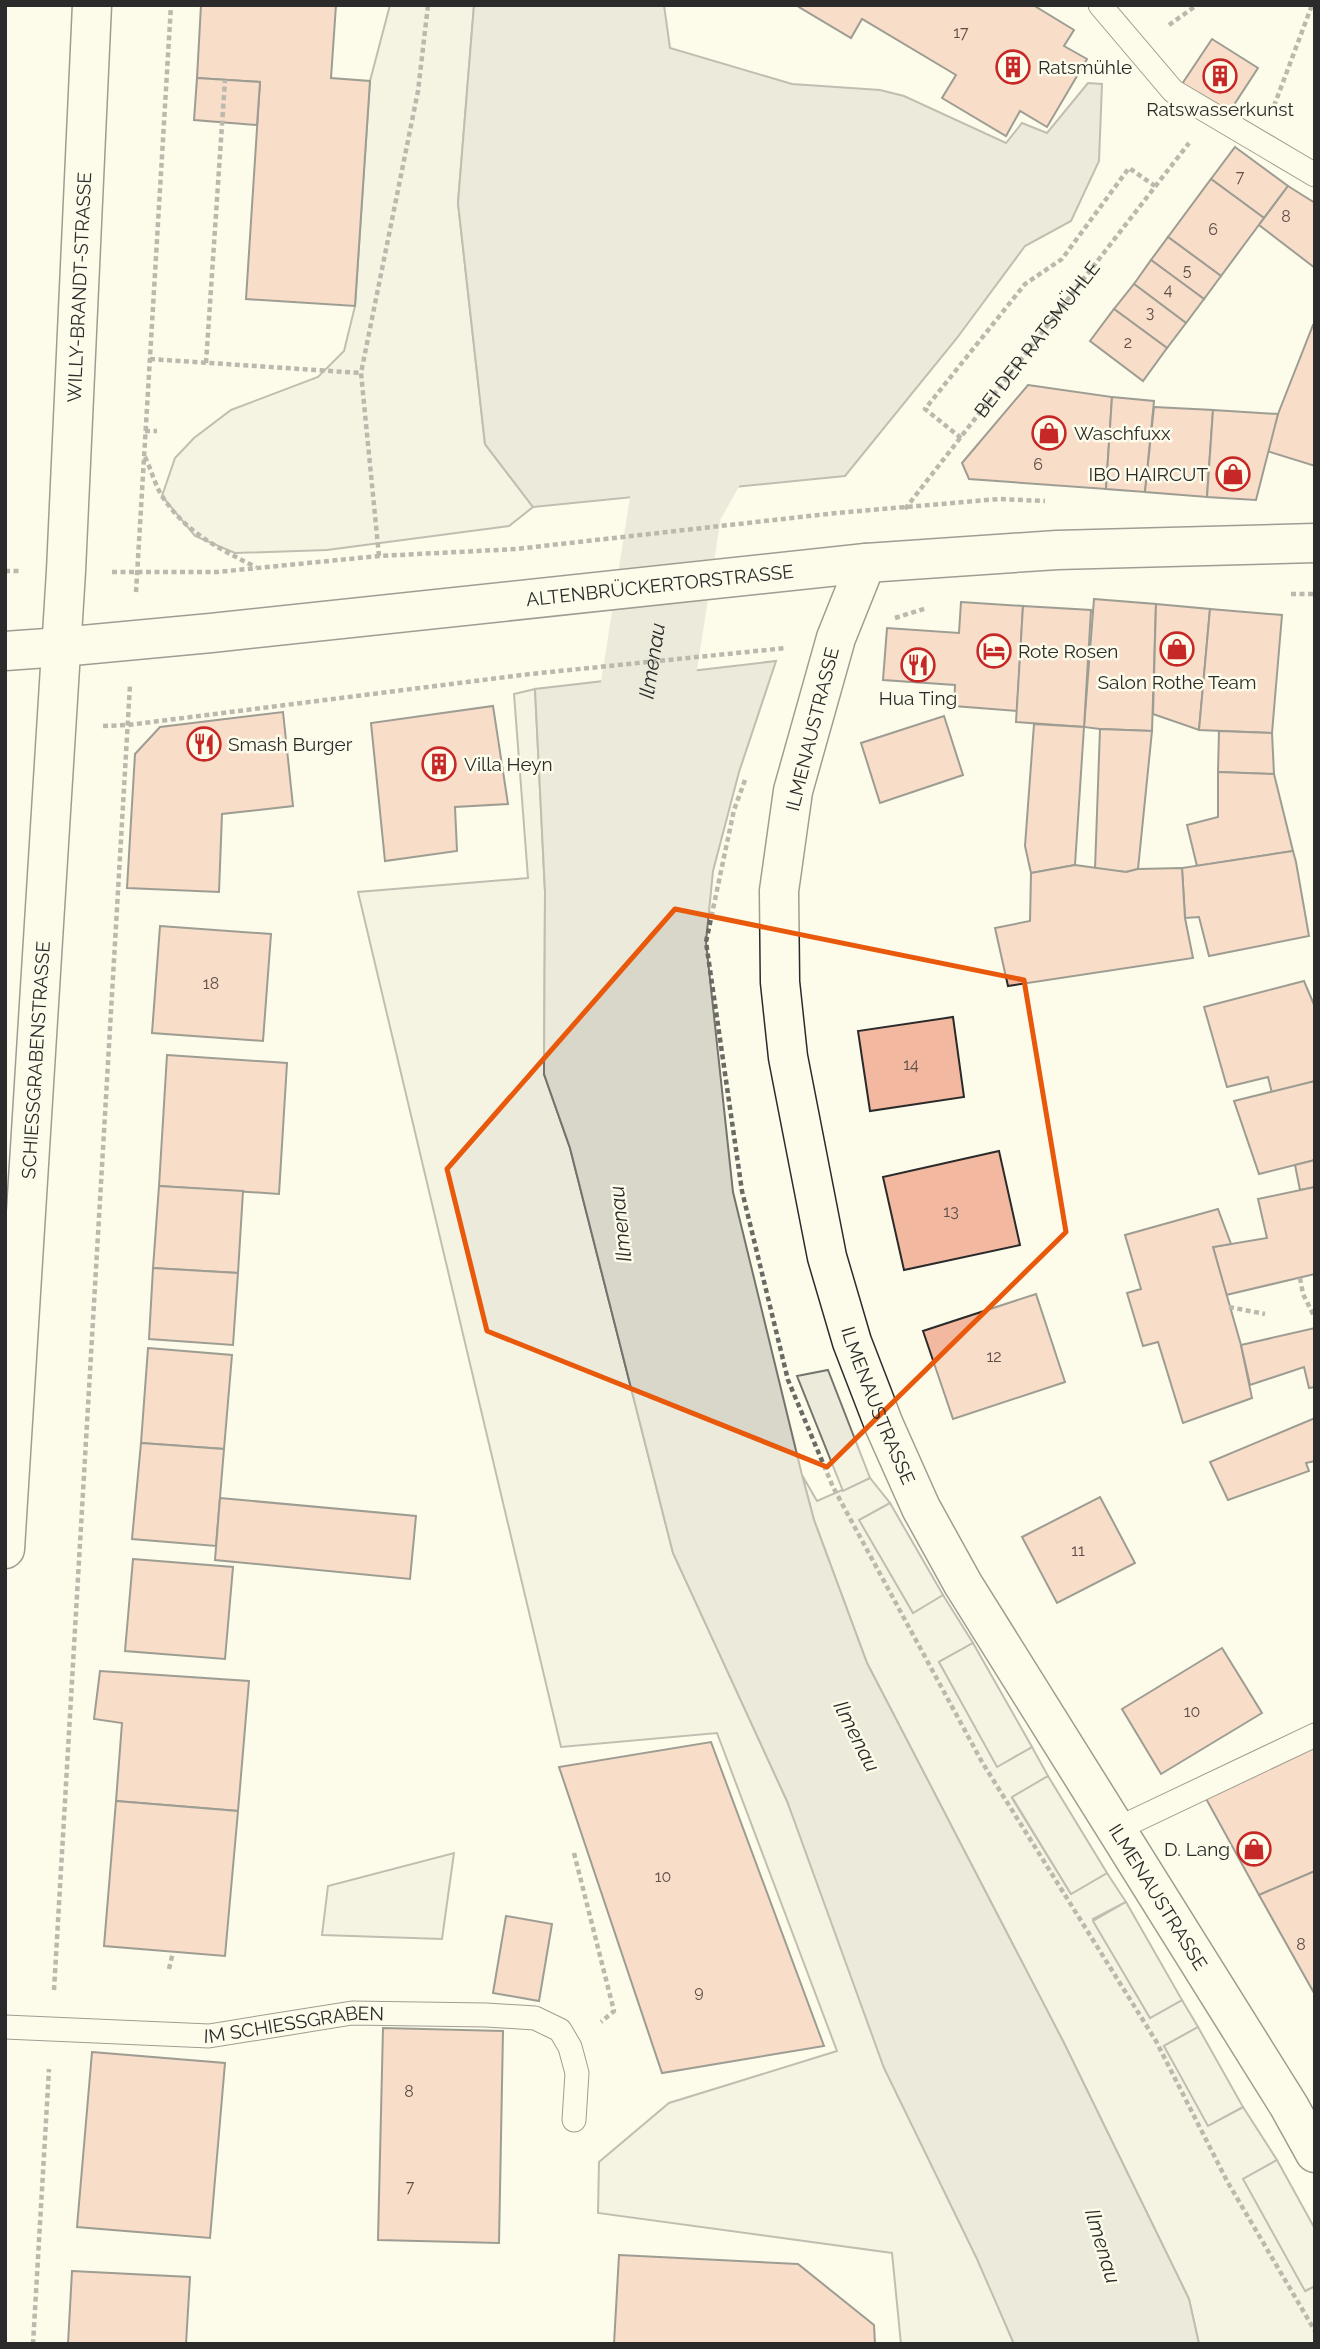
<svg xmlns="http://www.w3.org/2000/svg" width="1320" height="2349" font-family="Raleway,sans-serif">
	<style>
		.green { fill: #ecebdb; stroke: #74746e; stroke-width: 2 }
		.parking { fill: #eceadb; stroke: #74746e; stroke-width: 2 }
		.water { fill: #d8d7c9; stroke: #74746e; stroke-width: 2 }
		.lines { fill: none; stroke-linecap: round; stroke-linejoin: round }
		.canal { stroke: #d8d7c9; stroke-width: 54 }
		.river { stroke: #d8d7c9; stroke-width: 93 }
		.building { fill: #f2b8a0; stroke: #2b2b2b; stroke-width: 2 }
		.service-casing { stroke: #2b2b2b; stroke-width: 25 }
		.minor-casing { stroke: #2b2b2b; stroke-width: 41 }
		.secondary-casing { stroke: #2b2b2b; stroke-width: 41 }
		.path { stroke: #6a6964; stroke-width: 4.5; stroke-dasharray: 5 3.5; stroke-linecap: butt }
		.service { stroke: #fdfbea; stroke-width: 23 }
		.minor { stroke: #fdfbea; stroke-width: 38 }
		.secondary { stroke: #fdfbea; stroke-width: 38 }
		.marked { fill: none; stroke: #e8590c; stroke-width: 5; stroke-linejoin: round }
		.labels { text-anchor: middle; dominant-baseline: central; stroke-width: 5; stroke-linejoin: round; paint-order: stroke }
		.number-label { font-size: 16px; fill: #5d4e48 }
		.poi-label { font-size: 19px; fill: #2b2b2b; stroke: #fdfbea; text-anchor: start }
		.street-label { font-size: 19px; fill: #2b2b2b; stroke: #fdfbea }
		.water-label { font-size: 21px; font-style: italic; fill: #2b2b2b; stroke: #fdfbea }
	</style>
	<rect width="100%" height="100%" fill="#fdfbea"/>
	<g class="green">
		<path d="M 390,5 L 474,5 L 458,203 L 485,444 L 533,507 L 509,526 L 327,550 L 235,553 L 195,536 L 162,496 L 175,458 L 194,438 L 231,410 L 318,377 L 344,351 L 355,306 L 370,81 Z"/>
		<path d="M 535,689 L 545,892 L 544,1074 L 570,1148 L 673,1553 L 787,1801 L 1014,2344 L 901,2344 L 892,2253 L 598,2213 L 599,2162 L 669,2103 L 837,2051 L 717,1733 L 561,1747 L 358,892 L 528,878 L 514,694 Z"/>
		<path d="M 802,1475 L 817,1501 L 870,1478 L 890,1503 L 860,1520 L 913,1612 L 943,1595 L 973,1643 L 939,1662 L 997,1766 L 1032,1747 L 1048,1776 L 1012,1798 L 1071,1894 L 1107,1873 L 1126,1902 L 1093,1919 L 1150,2018 L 1182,2000 L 1198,2027 L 1164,2046 L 1209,2125 L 1243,2107 L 1277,2160 L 1244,2179 L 1306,2291 L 1315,2286 L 1315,2344 L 1199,2344 L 1189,2299 L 1064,2043 L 867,1663 L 814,1520 Z"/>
	</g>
	<g class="parking">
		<path d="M 828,1370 L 870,1478 L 843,1491 L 797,1376 Z"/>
		<path d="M 890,1503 L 943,1595 L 913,1613 L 859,1520 Z"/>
		<path d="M 973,1643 L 1032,1747 L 997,1767 L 939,1662 Z"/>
		<path d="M 1048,1776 L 1107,1873 L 1071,1894 L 1012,1797 Z"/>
		<path d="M 454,1853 L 442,1939 L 322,1935 L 328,1886 Z"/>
		<path d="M 1126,1902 L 1182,2000 L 1150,2018 L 1093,1921 Z"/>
		<path d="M 1198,2027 L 1243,2107 L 1208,2126 L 1164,2046 Z"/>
		<path d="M 1277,2160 L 1315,2229 L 1315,2286 L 1305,2291 L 1243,2179 Z"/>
	</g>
	<g class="water">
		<path d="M 474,5 L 664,5 L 670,48 L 792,84 L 880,90 L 904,96 L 1006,143 L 1022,123 L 1047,133 L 1088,83 L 1102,84 L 1099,161 L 1071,221 L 1025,246 L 957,338 L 845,476 L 533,507 L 485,444 L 458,203 Z"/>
		<path d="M 776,661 L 739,772 L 713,871 L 706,942 L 733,1192 L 802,1475 L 814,1520 L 867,1663 L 1064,2043 L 1189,2299 L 1199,2344 L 1014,2344 L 977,2259 L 884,2068 L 787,1801 L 673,1553 L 570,1148 L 544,1074 L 545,892 L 535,689 Z"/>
	</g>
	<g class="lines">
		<path class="canal" d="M 651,421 L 676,504 L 744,442"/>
		<path class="river" id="s1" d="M 629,803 L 676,504 L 745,380"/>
	</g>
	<g class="building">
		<path d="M 201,5 L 336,5 L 331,78 L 370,81 L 355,306 L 246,299 L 260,82 L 197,78 Z"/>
		<path d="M 800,5 L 1033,5 L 1074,30 L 1064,46 L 1087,59 L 1047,127 L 1020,111 L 1006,136 L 942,98 L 956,75 L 862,19 L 851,38 L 799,7 Z"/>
		<path d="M 1212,39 L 1258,68 L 1228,114 L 1182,84 Z"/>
		<path d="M 197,78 L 260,82 L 257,125 L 194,120 Z"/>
		<path d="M 1235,147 L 1288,186 L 1264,218 L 1211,179 Z"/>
		<path d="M 1211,179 L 1264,218 L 1221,276 L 1168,237 Z"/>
		<path d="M 1288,186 L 1315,203 L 1315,268 L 1259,225 Z"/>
		<path d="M 1168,237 L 1221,276 L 1204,299 L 1151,260 Z"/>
		<path d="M 1151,260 L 1204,299 L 1186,323 L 1134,284 Z"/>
		<path d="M 1134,284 L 1186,323 L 1167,348 L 1114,309 Z"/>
		<path d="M 1114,309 L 1167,348 L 1143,381 L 1090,341 Z"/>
		<path d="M 1313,325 L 1315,325 L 1315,466 L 1267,451 L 1278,414 Z"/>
		<path d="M 1028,385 L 1112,397 L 1106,489 L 969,479 L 962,463 Z"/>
		<path d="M 1112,397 L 1154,401 L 1145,492 L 1106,489 Z"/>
		<path d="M 1154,407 L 1213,410 L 1207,497 L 1145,492 Z"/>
		<path d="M 1213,410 L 1278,414 L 1256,500 L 1207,497 Z"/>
		<path d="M 1094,599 L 1156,604 L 1152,731 L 1100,729 L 1084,727 Z"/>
		<path d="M 961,602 L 1023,606 L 1017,711 L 954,706 L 955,685 L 883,680 L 887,628 L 959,633 Z"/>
		<path d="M 1156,604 L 1210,609 L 1199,730 L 1153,714 Z"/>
		<path d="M 1023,606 L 1091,610 L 1084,727 L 1016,722 Z"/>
		<path d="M 1210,609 L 1282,615 L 1272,733 L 1199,730 Z"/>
		<path d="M 493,706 L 508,804 L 455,807 L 457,851 L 385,861 L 371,723 Z"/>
		<path d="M 283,712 L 293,806 L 222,814 L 219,892 L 127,888 L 135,754 L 160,727 Z"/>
		<path d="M 944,716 L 963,775 L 880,803 L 861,743 Z"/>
		<path d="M 1034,724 L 1084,727 L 1075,865 L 1031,873 L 1025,846 Z"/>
		<path d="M 1100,729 L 1152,731 L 1138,869 L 1126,872 L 1095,869 Z"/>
		<path d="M 1219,731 L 1272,733 L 1274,774 L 1218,772 Z"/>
		<path d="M 1218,772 L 1274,774 L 1293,851 L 1197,866 L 1187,825 L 1218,817 Z"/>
		<path d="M 1293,851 L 1296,862 L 1309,936 L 1209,956 L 1199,917 L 1185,918 L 1182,868 Z"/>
		<path d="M 1075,865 L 1126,872 L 1138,869 L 1182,868 L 1185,918 L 1193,958 L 1008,986 L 995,928 L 1030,921 L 1031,873 Z"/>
		<path d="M 160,926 L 271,934 L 263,1041 L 152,1033 Z"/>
		<path d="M 1304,981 L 1315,1007 L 1315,1081 L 1272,1093 L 1268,1077 L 1227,1087 L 1204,1007 Z"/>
		<path d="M 953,1017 L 964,1097 L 870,1111 L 858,1031 Z"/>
		<path d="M 167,1055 L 287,1063 L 279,1194 L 159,1186 Z"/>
		<path d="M 1315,1081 L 1315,1160 L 1259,1174 L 1234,1101 Z"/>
		<path d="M 999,1151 L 1020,1245 L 904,1270 L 883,1177 Z"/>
		<path d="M 1315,1160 L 1315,1187 L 1300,1190 L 1295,1165 Z"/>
		<path d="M 159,1186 L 243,1191 L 238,1273 L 153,1268 Z"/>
		<path d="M 1315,1187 L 1315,1274 L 1226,1295 L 1213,1247 L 1267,1238 L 1258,1199 Z"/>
		<path d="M 1218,1209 L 1231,1244 L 1213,1247 L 1241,1345 L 1252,1398 L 1183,1423 L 1158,1342 L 1143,1346 L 1127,1293 L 1141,1289 L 1125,1235 Z"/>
		<path d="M 153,1268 L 238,1273 L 233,1345 L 149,1339 Z"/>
		<path d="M 1036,1294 L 1065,1382 L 953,1419 L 923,1331 Z"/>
		<path d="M 1315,1328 L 1315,1387 L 1309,1388 L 1304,1367 L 1250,1385 L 1241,1345 Z"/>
		<path d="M 148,1348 L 232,1355 L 224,1449 L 141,1443 Z"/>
		<path d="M 1315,1418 L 1315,1461 L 1306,1463 L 1309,1471 L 1228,1500 L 1210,1462 Z"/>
		<path d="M 141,1443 L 224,1449 L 216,1546 L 132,1539 Z"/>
		<path d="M 1100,1497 L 1135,1563 L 1057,1603 L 1022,1537 Z"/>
		<path d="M 220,1498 L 416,1516 L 410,1579 L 215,1560 Z"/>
		<path d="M 133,1559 L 233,1567 L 225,1659 L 125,1651 Z"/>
		<path d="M 1222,1648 L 1262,1713 L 1161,1774 L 1122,1709 Z"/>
		<path d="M 100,1671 L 249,1681 L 238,1811 L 116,1801 L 122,1723 L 94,1719 Z"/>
		<path d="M 711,1742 L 824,2046 L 662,2073 L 559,1767 Z"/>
		<path d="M 1315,1746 L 1315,1871 L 1259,1895 L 1204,1795 Z"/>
		<path d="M 116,1801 L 238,1811 L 225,1956 L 104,1946 Z"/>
		<path d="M 1315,1871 L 1315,1993 L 1314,1993 L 1259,1895 Z"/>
		<path d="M 506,1916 L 552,1924 L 539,2001 L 493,1993 Z"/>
		<path d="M 383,2028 L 503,2031 L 499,2243 L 378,2240 Z"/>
		<path d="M 92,2052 L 225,2063 L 210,2238 L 77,2227 Z"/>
		<path d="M 619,2255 L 798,2264 L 874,2325 L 875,2344 L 614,2344 Z"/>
		<path d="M 72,2271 L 190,2277 L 186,2344 L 68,2344 Z"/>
	</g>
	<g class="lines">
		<defs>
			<g id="service">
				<path d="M 1100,5 L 1173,91 L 1315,175"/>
				<path d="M 1117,1829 L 1315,1735"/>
				<path id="s3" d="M 5,2027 L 209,2036 L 352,2013 L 486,2015 L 535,2018 L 560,2030 L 570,2047 L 577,2073 L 574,2120"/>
			</g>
			<g id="minor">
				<path id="s4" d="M 866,563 L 836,638 L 793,791 L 779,891 L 780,982 L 788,1057 L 827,1257 L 852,1342 L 884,1425 L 921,1508 L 963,1584 L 1289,2106 L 1315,2153"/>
				<path id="s5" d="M 61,647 L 211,633 L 866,563 L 1057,550 L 1315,543"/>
			</g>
			<g id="secondary">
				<path d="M 5,651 L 61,647"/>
				<path id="s6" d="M 5,1549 L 66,571 L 92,5"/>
			</g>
		</defs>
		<use href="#service" class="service-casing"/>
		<use href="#minor" class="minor-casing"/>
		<use href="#secondary" class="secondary-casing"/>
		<g class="path">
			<path d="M 1169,25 L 1197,5"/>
			<path d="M 1274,106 L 1312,5"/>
			<path d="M 150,359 L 361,373"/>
			<path d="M 206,363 L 225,80"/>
			<path d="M 145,431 L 157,431"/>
			<path d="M 961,438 L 925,409 L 1025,284 L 1062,259 L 1129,168 L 1155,186"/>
			<path d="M 145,457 C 151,469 155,485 162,496 C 185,532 219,549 256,567"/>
			<path id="s2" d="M 905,509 L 1189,143"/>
			<path d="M 379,556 L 361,373 L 418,91 L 428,5"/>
			<path d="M 5,571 L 19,571"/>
			<path d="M 112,572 L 217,572 L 379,556 L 516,549 L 836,513 L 999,499 L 1045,501"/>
			<path d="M 136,592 L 171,5"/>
			<path d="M 1291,594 L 1315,594"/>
			<path d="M 895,618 L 927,608"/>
			<path d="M 103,726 L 128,725 L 530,674 L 786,648"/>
			<path d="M 745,780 L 734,810 L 706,942 L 742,1191 L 788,1380 L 833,1487 L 982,1762 L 1156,2041 L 1227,2181 L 1315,2331"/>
			<path d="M 1300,1278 L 1303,1294 L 1315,1318"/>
			<path d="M 1229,1307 L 1265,1314"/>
			<path d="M 574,1853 L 614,2011 L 601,2022"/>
			<path d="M 169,1969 L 173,1952"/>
			<path d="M 54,1990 L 130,685"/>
			<path d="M 33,2344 L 49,2069"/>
		</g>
		<use href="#service" class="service"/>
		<use href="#minor" class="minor"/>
		<use href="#secondary" class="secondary"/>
	</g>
	<path d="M0 0H1320V2349H0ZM 675,909 L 1024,980 L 1066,1232 L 827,1467 L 487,1331 L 447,1169 Z" fill="#fdfbea" fill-opacity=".55" fill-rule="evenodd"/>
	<path class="marked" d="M 675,909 L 1024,980 L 1066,1232 L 827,1467 L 487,1331 L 447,1169 Z"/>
	<defs>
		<symbol id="building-ring" viewBox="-11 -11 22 22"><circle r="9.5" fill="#fdfbea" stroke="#c62828" stroke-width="1.5"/><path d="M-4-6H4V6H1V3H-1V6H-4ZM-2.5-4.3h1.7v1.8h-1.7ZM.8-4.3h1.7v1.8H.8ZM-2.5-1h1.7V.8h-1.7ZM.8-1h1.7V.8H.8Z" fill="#c62828"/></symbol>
		<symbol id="shop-ring" viewBox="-11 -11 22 22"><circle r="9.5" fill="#fdfbea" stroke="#c62828" stroke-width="1.5"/><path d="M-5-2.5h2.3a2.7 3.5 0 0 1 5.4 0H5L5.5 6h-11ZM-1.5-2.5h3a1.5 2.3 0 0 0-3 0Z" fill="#c62828"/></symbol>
		<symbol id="hotel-ring" viewBox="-11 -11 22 22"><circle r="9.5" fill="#fdfbea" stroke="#c62828" stroke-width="1.5"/><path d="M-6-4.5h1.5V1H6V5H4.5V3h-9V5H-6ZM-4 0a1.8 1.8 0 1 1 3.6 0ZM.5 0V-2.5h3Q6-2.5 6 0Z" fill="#c62828"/></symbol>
		<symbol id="restaurant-ring" viewBox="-11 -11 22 22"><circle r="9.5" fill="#fdfbea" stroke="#c62828" stroke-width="1.5"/><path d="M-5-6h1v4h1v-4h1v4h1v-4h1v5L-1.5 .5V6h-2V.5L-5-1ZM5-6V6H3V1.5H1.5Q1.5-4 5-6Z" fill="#c62828"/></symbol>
	</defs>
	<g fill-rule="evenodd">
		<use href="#building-ring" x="994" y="48" width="38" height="38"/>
		<use href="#building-ring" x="1201" y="57" width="38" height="38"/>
		<use href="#shop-ring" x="1030" y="414" width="38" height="38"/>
		<use href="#shop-ring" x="1214" y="455" width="38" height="38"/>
		<use href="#shop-ring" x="1158" y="630" width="38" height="38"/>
		<use href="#hotel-ring" x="975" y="632" width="38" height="38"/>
		<use href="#restaurant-ring" x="899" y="646" width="38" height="38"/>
		<use href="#restaurant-ring" x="185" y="725" width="38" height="38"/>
		<use href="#building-ring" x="420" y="745" width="38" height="38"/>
		<use href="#shop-ring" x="1235" y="1830" width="38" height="38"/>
	</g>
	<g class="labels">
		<g class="number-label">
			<text x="961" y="32">17</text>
			<text x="1240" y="176">7</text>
			<text x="1286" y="216">8</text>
			<text x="1213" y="229">6</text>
			<text x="1187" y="270">5</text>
			<text x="1168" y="289">4</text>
			<text x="1150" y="312">3</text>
			<text x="1128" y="342">2</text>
			<text x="1038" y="464">6</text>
			<text x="211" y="983">18</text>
			<text x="911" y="1064">14</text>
			<text x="951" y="1211">13</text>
			<text x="994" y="1356">12</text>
			<text x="1078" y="1550">11</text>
			<text x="1192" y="1711">10</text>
			<text x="663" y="1876">10</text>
			<text x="1301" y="1944">8</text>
			<text x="699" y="1991">9</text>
			<text x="409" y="2091">8</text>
			<text x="410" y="2186">7</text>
		</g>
		<g class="poi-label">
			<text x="1038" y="67">Ratsmühle</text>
			<text x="1220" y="109" text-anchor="middle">Ratswasserkunst</text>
			<text x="1074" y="433">Waschfuxx</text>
			<text x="1208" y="474" text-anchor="end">IBO HAIRCUT</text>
			<text x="1018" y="651">Rote Rosen</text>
			<text x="1177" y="682" text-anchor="middle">Salon Rothe Team</text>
			<text x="918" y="698" text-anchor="middle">Hua Ting</text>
			<text x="228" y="744">Smash Burger</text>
			<text x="464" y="764">Villa Heyn</text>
			<text x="1230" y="1849" text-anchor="end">D. Lang</text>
		</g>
		<g class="street-label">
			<text stroke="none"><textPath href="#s6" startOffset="1264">WILLY-BRANDT-STRASSE</textPath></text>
			<text stroke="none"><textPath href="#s2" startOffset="215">BEI DER RATSMÜHLE</textPath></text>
			<text stroke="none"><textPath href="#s5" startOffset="602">ALTENBRÜCKERTORSTRASSE</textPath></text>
			<text transform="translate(812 729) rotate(-76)">ILMENAUSTRASSE</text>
			<text stroke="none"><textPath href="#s6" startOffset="490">SCHIESSGRABENSTRASSE</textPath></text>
			<text stroke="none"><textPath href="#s4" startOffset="868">ILMENAUSTRASSE</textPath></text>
			<text stroke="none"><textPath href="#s4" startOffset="1435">ILMENAUSTRASSE</textPath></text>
			<text stroke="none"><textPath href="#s3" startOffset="290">IM SCHIESSGRABEN</textPath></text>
		</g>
		<g class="water-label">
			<text stroke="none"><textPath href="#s1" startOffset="144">Ilmenau</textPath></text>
			<text transform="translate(620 1224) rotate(-96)">Ilmenau</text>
			<text transform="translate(857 1736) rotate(63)">Ilmenau</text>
			<text transform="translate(1103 2246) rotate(73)">Ilmenau</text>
		</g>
	</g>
	<rect width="1320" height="2349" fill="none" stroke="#2b2b2b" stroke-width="14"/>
</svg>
